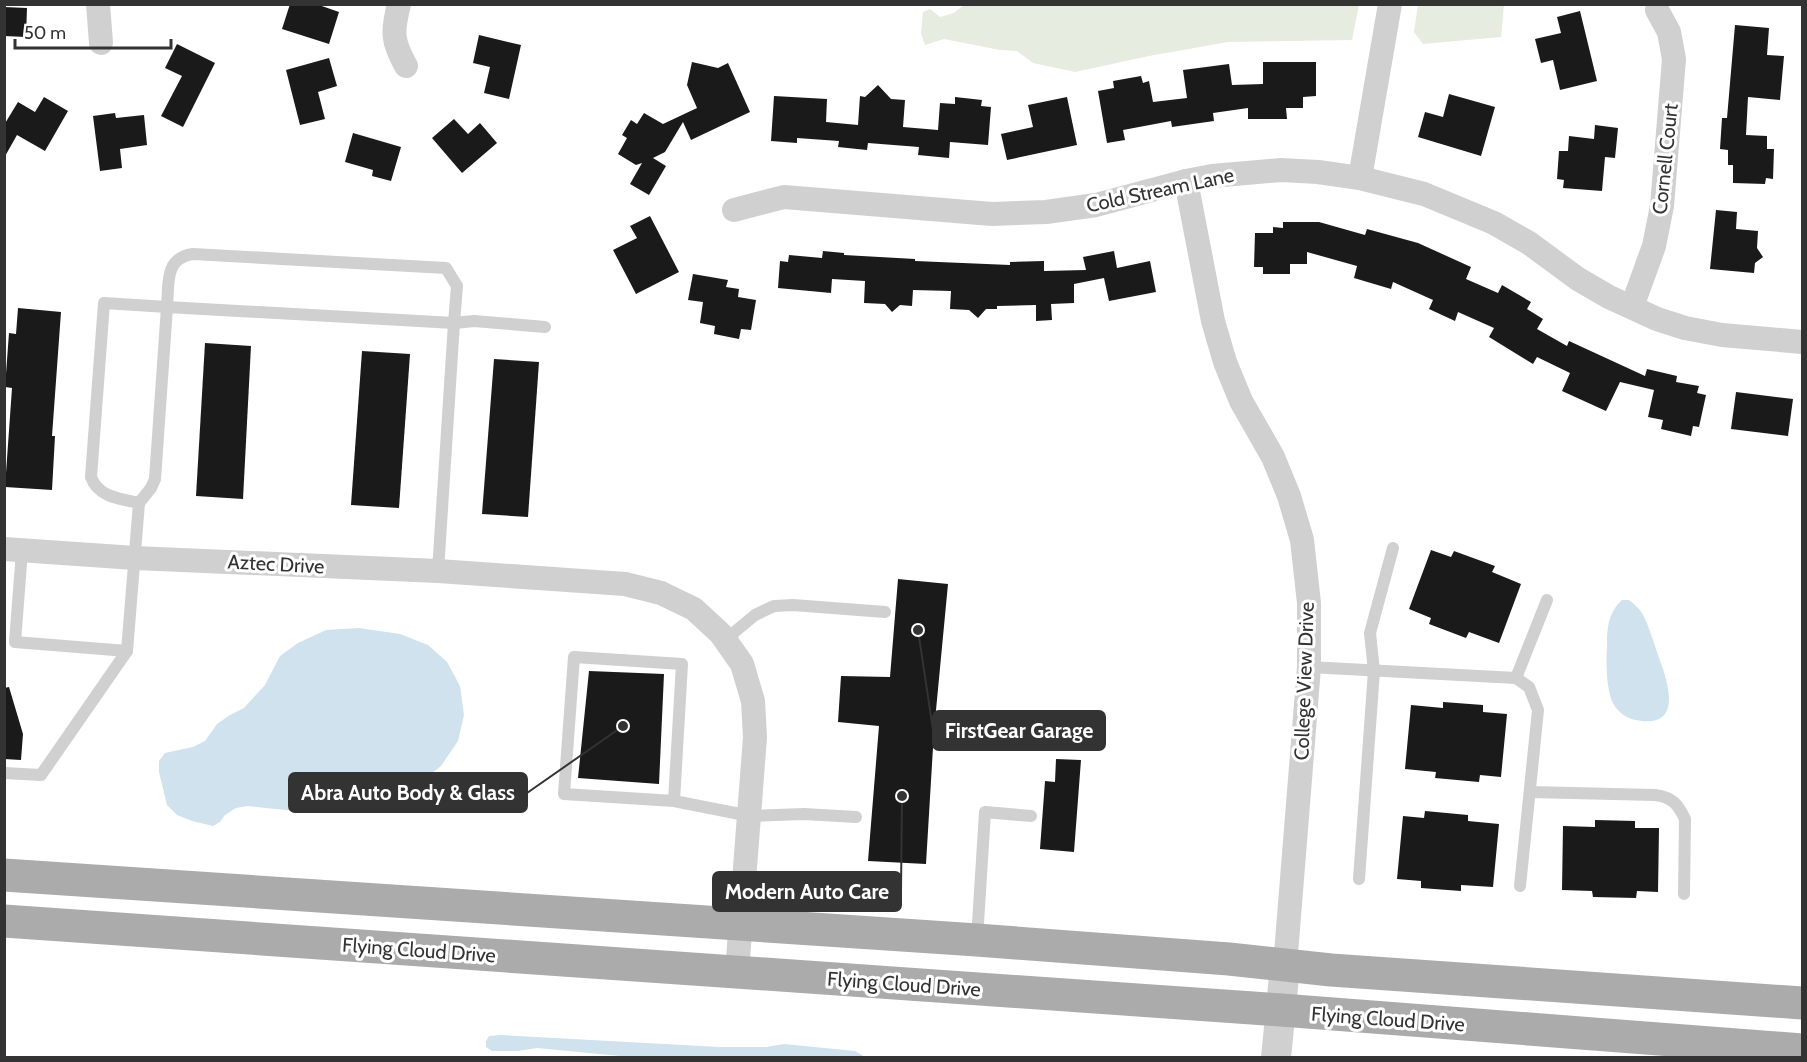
<svg xmlns="http://www.w3.org/2000/svg" width="1807" height="1062" font-family="Cabin,sans-serif">
	<style>
		.green { fill: #e6ecdf }
		.water { fill: #cfe2ee }
		.building { fill: #1a1a1a }
		.lines { fill: none; stroke-linecap: round; stroke-linejoin: round }
		.service { stroke: #d0d0d0; stroke-width: 12 }
		.minor { stroke: #d0d0d0; stroke-width: 24 }
		.tertiary { stroke: #d0d0d0; stroke-width: 30 }
		.primary { stroke: #ababab; stroke-width: 33 }
		.labels { text-anchor: middle; dominant-baseline: central; stroke-width: 6; stroke-linejoin: round; paint-order: stroke }
		.street-label { font-size: 20px; fill: #333; stroke: #fff }
		.leader { fill: none; stroke: #333; stroke-width: 2 }
		.callout-dot { fill: #333; stroke: #fff; stroke-width: 2 }
		.callout { fill: #333; stroke: #333; stroke-width: 2 }
		.callout-label { font-size: 21px; text-anchor: middle; font-weight: bold; fill: #fff }
	</style>
	<rect width="100%" height="100%" fill="#fff"/>
	<g class="green">
		<path d="M 964,5 L 964,4 L 1359,5 L 1352,40 L 1228,42 L 1149,56 L 1075,72 L 1033,63 L 1017,51 L 1000,50 L 944,39 L 925,45 L 921,33 L 923,12 L 930,9 L 940,17 L 954,13 Z"/>
		<path d="M 1418,5 L 1504,5 L 1501,37 L 1423,44 L 1414,32 Z"/>
	</g>
	<g class="water">
		<path d="M 1622,600 L 1629,600 C 1634,604 1639,608 1642,613 C 1650,627 1657,654 1663,669 C 1672,697 1676,728 1636,720 C 1628,719 1619,713 1614,705 C 1606,691 1606,662 1607,646 C 1607,628 1608,613 1622,600 Z"/>
		<path d="M 359,628 L 400,634 L 428,645 L 447,662 L 460,686 L 464,715 L 458,741 L 441,766 L 413,788 L 385,803 L 353,809 L 305,812 L 248,806 L 236,808 L 225,815 L 220,822 L 213,826 L 192,821 L 177,815 L 167,805 L 159,772 L 159,761 L 165,753 L 193,747 L 205,741 L 217,724 L 230,715 L 244,708 L 265,685 L 280,656 L 298,643 L 326,630 Z"/>
		<path d="M 501,1035 L 720,1047 L 766,1047 L 784,1044 L 855,1051 L 865,1057 L 641,1058 L 537,1048 L 518,1051 L 492,1051 L 486,1047 L 486,1041 L 489,1036 Z"/>
	</g>
	<g class="building">
		<path d="M 290,4 L 316,4 L 339,12 L 329,44 L 282,29 Z"/>
		<path d="M 4,7 L 27,8 L 26,37 L 4,36 Z"/>
		<path d="M 1580,11 L 1597,81 L 1560,90 L 1553,60 L 1541,63 L 1535,39 L 1561,33 L 1557,17 Z"/>
		<path d="M 1735,25 L 1769,28 L 1767,55 L 1784,56 L 1780,100 L 1748,97 L 1746,135 L 1767,136 L 1767,149 L 1774,149 L 1773,179 L 1766,178 L 1765,184 L 1733,183 L 1733,165 L 1728,165 L 1728,150 L 1720,149 L 1722,118 L 1727,118 Z"/>
		<path d="M 479,35 L 521,45 L 509,99 L 484,93 L 490,67 L 473,63 Z"/>
		<path d="M 177,44 L 215,63 L 183,127 L 161,116 L 182,76 L 165,68 Z"/>
		<path d="M 329,58 L 337,86 L 318,92 L 325,119 L 300,125 L 286,70 Z"/>
		<path d="M 692,62 L 718,68 L 728,63 L 750,112 L 691,140 L 683,122 L 665,152 L 653,158 L 666,166 L 649,195 L 630,184 L 642,163 L 636,165 L 618,154 L 627,138 L 622,135 L 631,120 L 637,124 L 644,113 L 663,124 L 697,108 L 687,85 Z"/>
		<path d="M 1263,62 L 1316,62 L 1316,96 L 1303,97 L 1303,108 L 1286,108 L 1287,119 L 1248,119 L 1248,108 L 1213,113 L 1214,121 L 1172,127 L 1171,121 L 1123,130 L 1125,140 L 1107,143 L 1098,91 L 1114,88 L 1113,81 L 1141,76 L 1143,83 L 1149,81 L 1153,102 L 1187,98 L 1183,70 L 1229,64 L 1232,85 L 1263,84 Z"/>
		<path d="M 878,85 L 891,99 L 905,100 L 903,127 L 938,130 L 940,103 L 955,104 L 955,97 L 982,100 L 981,106 L 991,107 L 988,145 L 950,142 L 949,158 L 918,155 L 919,147 L 868,143 L 867,150 L 838,147 L 839,141 L 797,138 L 797,143 L 771,141 L 774,96 L 827,99 L 826,122 L 858,125 L 860,96 L 865,97 Z"/>
		<path d="M 1449,94 L 1495,107 L 1481,156 L 1418,137 L 1425,112 L 1443,117 Z"/>
		<path d="M 44,97 L 68,111 L 45,151 L 17,135 L 4,158 L 4,125 L 18,102 L 35,112 Z"/>
		<path d="M 1067,97 L 1077,145 L 1007,160 L 1001,134 L 1033,127 L 1028,105 Z"/>
		<path d="M 115,113 L 116,118 L 144,115 L 147,145 L 120,149 L 122,168 L 100,171 L 93,116 Z"/>
		<path d="M 454,119 L 468,134 L 480,123 L 497,143 L 462,173 L 432,138 Z"/>
		<path d="M 1595,125 L 1618,128 L 1615,158 L 1605,157 L 1602,191 L 1563,188 L 1564,180 L 1557,179 L 1559,151 L 1568,151 L 1569,136 L 1594,139 Z"/>
		<path d="M 353,133 L 401,147 L 391,181 L 372,176 L 373,170 L 345,162 Z"/>
		<path d="M 1716,210 L 1737,212 L 1736,229 L 1758,231 L 1757,248 L 1763,257 L 1755,263 L 1754,273 L 1710,269 Z"/>
		<path d="M 650,216 L 679,272 L 636,294 L 613,250 L 637,238 L 630,226 Z"/>
		<path d="M 1283,222 L 1319,222 L 1365,235 L 1367,229 L 1418,243 L 1471,267 L 1466,279 L 1498,293 L 1502,285 L 1531,302 L 1527,309 L 1543,319 L 1537,329 L 1567,346 L 1569,341 L 1645,376 L 1647,369 L 1677,376 L 1676,382 L 1699,386 L 1697,393 L 1706,395 L 1699,427 L 1693,426 L 1691,436 L 1661,429 L 1663,420 L 1648,417 L 1654,390 L 1620,382 L 1606,411 L 1562,391 L 1570,373 L 1537,357 L 1533,364 L 1489,337 L 1494,328 L 1458,312 L 1455,321 L 1429,309 L 1433,300 L 1393,282 L 1391,289 L 1354,278 L 1357,266 L 1307,252 L 1307,264 L 1290,264 L 1290,274 L 1263,274 L 1263,267 L 1254,267 L 1255,233 L 1273,233 L 1273,227 L 1283,228 Z"/>
		<path d="M 823,251 L 844,253 L 844,255 L 915,259 L 915,261 L 1010,265 L 1010,262 L 1044,261 L 1044,271 L 1086,270 L 1083,257 L 1114,251 L 1117,268 L 1150,261 L 1156,292 L 1109,301 L 1104,278 L 1074,284 L 1074,303 L 1051,304 L 1052,320 L 1036,321 L 1036,305 L 997,306 L 997,309 L 986,309 L 978,318 L 969,310 L 950,309 L 951,291 L 913,290 L 912,306 L 900,305 L 892,312 L 885,304 L 864,303 L 865,281 L 832,279 L 831,293 L 778,288 L 780,261 L 788,262 L 789,255 L 822,258 Z"/>
		<path d="M 693,274 L 728,280 L 726,287 L 739,289 L 738,297 L 756,300 L 751,330 L 741,329 L 739,339 L 714,334 L 715,326 L 700,323 L 703,302 L 688,300 Z"/>
		<path d="M 18,308 L 61,312 L 52,436 L 55,436 L 52,490 L 5,487 L 12,388 L 5,387 L 9,333 L 16,334 Z"/>
		<path d="M 205,343 L 251,346 L 243,499 L 196,496 Z"/>
		<path d="M 362,351 L 410,354 L 399,508 L 351,505 Z"/>
		<path d="M 494,359 L 539,362 L 528,517 L 482,514 Z"/>
		<path d="M 1736,392 L 1793,399 L 1788,436 L 1731,429 Z"/>
		<path d="M 1431,550 L 1451,557 L 1454,551 L 1495,566 L 1492,572 L 1521,584 L 1499,643 L 1469,632 L 1466,638 L 1429,624 L 1431,618 L 1409,609 Z"/>
		<path d="M 898,579 L 948,584 L 934,731 L 926,864 L 868,861 L 879,726 L 838,722 L 841,676 L 890,677 Z"/>
		<path d="M 589,671 L 664,674 L 659,784 L 578,778 Z"/>
		<path d="M 9,687 L 23,734 L 21,760 L 4,759 L 4,688 Z"/>
		<path d="M 1443,702 L 1483,705 L 1483,712 L 1507,714 L 1501,777 L 1480,775 L 1479,782 L 1435,778 L 1436,772 L 1405,769 L 1411,705 L 1443,708 Z"/>
		<path d="M 1056,759 L 1081,760 L 1074,852 L 1040,849 L 1045,781 L 1055,782 Z"/>
		<path d="M 1425,811 L 1468,815 L 1468,821 L 1499,824 L 1493,887 L 1461,885 L 1461,891 L 1421,888 L 1421,881 L 1397,879 L 1403,816 L 1424,818 Z"/>
		<path d="M 1595,820 L 1635,821 L 1635,828 L 1659,828 L 1658,892 L 1637,891 L 1636,898 L 1593,897 L 1592,891 L 1562,890 L 1563,826 L 1595,827 Z"/>
	</g>
	<g class="lines">
		<g class="service">
			<path d="M 139,503 C 120,499 98,497 91,477 L 104,303 L 167,307 C 169,284 164,258 193,254 L 446,268 L 457,286 L 454,323 L 474,321 L 545,327"/>
			<path d="M 22,551 L 15,642 L 127,651 L 139,503 L 151,488 L 155,479 L 167,307 L 454,323 L 438,571"/>
			<path d="M 725,640 L 755,615 L 774,606 L 793,605 L 885,612"/>
			<path d="M 1309,667 L 1516,678 L 1529,687 L 1538,710 L 1520,886"/>
			<path d="M 1516,678 L 1547,600"/>
			<path d="M 4,773 L 41,775 L 127,651"/>
			<path d="M 1530,792 L 1655,795 C 1672,797 1678,804 1685,819 L 1684,894"/>
			<path d="M 674,801 L 682,664 L 574,657 L 564,794 L 674,801 L 750,816 L 804,814 L 856,817"/>
			<path d="M 1359,879 L 1374,671 L 1370,633 L 1393,548"/>
			<path d="M 977,939 L 985,812 L 1031,816"/>
		</g>
		<g class="minor">
			<path d="M 98,4 L 101,43"/>
			<path d="M 399,4 C 392,32 392,41 406,66"/>
			<path d="M 1360,178 L 1390,4"/>
			<path d="M 1186,181 L 1213,321 L 1225,362 L 1241,401 L 1273,457 L 1289,496 L 1302,540 L 1309,603 L 1309,667 L 1285,966"/>
			<path d="M 734,210 L 784,197 L 992,214 L 1046,212 L 1096,205 L 1186,181 L 1212,176 L 1281,170 L 1318,172 L 1360,178 L 1424,194 L 1494,223 L 1529,243 L 1578,279 L 1609,297 L 1657,319 L 1685,328 L 1722,335 L 1802,342"/>
			<path d="M 1632,307 L 1654,246 L 1662,206 L 1674,59 L 1669,32 L 1657,10"/>
			<path d="M 4,549 L 135,558 L 438,571 L 625,584 L 661,593 L 694,609 L 721,634 L 742,664 L 753,701 L 755,737 L 737,972"/>
		</g>
		<path class="tertiary" d="M 1276,1058 L 1285,966"/>
		<g class="primary">
			<path d="M 4,875 L 977,940 L 1229,959 L 1331,970 L 1802,1003"/>
			<path d="M 4,921 L 1281,1010 L 1802,1050"/>
		</g>
	</g>
	<g class="labels">
		<g class="street-label">
			<text transform="translate(1665 159) rotate(-84)">Cornell Court</text>
			<text transform="translate(1160 190) rotate(-12)">Cold Stream Lane</text>
			<text transform="translate(276 564) rotate(3)">Aztec Drive</text>
			<text transform="translate(1304 681) rotate(-88)">College View Drive</text>
			<text transform="translate(419 950) rotate(4)">Flying Cloud Drive</text>
			<text transform="translate(904 984) rotate(4)">Flying Cloud Drive</text>
			<text transform="translate(1388 1019) rotate(4)">Flying Cloud Drive</text>
		</g>
	</g>
	<path class="leader" d="M918 630L933 730M623 726L527 793M902 796L901 891"/>
	<g class="callout-dot">
		<circle cx="918" cy="630" r="6"/>
		<circle cx="623" cy="726" r="6"/>
		<circle cx="902" cy="796" r="6"/>
	</g>
	<g class="callout">
		<rect x="933" y="711" width="172" height="39" rx="6"/>
		<rect x="289" y="773" width="238" height="39" rx="6"/>
		<rect x="713" y="872" width="188" height="39" rx="6"/>
	</g>
	<g class="callout-label">
		<text x="1019" y="738">FirstGear Garage</text>
		<text x="408" y="800">Abra Auto Body &amp; Glass</text>
		<text x="807" y="899">Modern Auto Care</text>
	</g>
	<rect width="1807" height="1062" fill="none" stroke="#333333" stroke-width="12"/>
	<path d="M15 39v9h156v-9" fill="none" stroke="#333333" stroke-width="3"/>
	<text x="24" y="39" font-size="18" fill="#333333" stroke="#ffffff" stroke-width="4.5" paint-order="stroke">50 m</text>
</svg>
